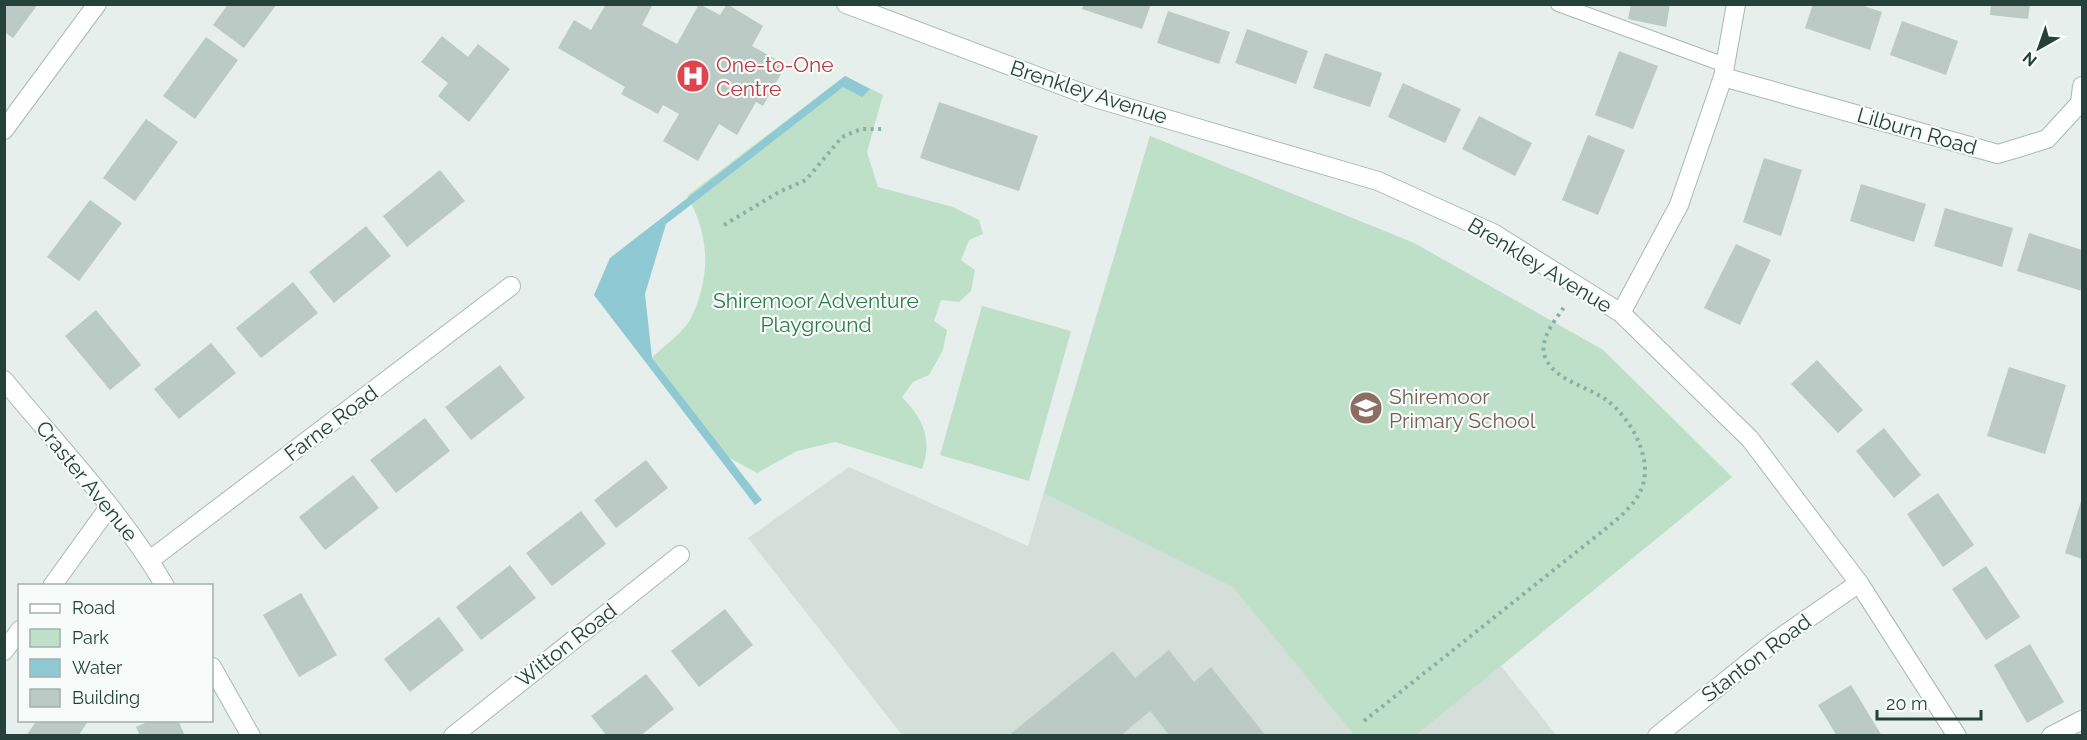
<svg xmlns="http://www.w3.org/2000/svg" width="2087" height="740" font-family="Raleway,sans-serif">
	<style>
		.built { fill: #d4dfda }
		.green { fill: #bfe0c8 }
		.water { fill: #8ec9d4 }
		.building { fill: #bbcac4 }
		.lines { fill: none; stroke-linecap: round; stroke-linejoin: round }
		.lane-casing { stroke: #a8b8b2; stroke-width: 16 }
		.street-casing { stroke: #a8b8b2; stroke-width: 20 }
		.path { stroke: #86b3a5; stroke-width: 4; stroke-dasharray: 3 4.5; stroke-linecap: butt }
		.lane { stroke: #fff; stroke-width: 14 }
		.street { stroke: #fff; stroke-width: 18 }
		.labels { text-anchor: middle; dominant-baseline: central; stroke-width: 4.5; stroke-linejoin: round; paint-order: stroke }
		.health-label { font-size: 21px; fill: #be3a42; stroke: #f7fbf9; text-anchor: start }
		.street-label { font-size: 21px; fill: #24423a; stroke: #f7fbf9 }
		.park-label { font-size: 21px; fill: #2d7a4b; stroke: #f7fbf9 }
		.education-label { font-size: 21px; fill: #785e54; stroke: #f7fbf9; text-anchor: start }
	</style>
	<rect width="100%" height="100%" fill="#e6efeb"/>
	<path class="built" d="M 1150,136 L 1414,243 L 1603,350 L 1732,477 L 1501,666 L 1556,735 L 902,735 L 748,538 L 849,467 L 1028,546 Z"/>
	<g class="green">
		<path d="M 845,76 L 883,95 L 867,152 L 878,187 L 953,207 L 979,220 L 983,234 L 969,240 L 961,260 L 975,270 L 971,291 L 959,302 L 941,300 L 934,321 L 947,330 L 943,350 L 929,375 L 913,382 L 902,397 C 923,419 933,439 922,469 L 835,442 L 797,451 L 757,473 L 726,456 L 651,358 C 663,347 684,332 691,318 C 711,277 710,235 687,196 Z"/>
		<path d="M 1150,136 L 1414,243 L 1603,350 L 1732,477 L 1416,735 L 1354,735 L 1233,587 L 1044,493 Z"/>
		<path d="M 982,306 L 1071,331 L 1029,481 L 940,455 Z"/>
	</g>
	<path class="water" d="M 845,76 L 870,89 L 862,97 L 843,87 L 666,224 L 645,294 L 652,358 L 762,500 L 755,505 L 594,295 L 610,258 Z"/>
	<g class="building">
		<path d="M 4,4 L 38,4 L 13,38 L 4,32 Z"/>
		<path d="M 228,4 L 277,4 L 244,48 L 213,25 Z"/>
		<path d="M 606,4 L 653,4 L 642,25 L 677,44 L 699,4 L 720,15 L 727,4 L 763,26 L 752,46 L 786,65 L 763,106 L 756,102 L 737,135 L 719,124 L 698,161 L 663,141 L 679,114 L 663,105 L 658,114 L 621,94 L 625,87 L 558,48 L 574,20 L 591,30 Z"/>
		<path d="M 1084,4 L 1151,4 L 1142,29 L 1082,9 Z"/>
		<path d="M 1631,4 L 1670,4 L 1666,27 L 1628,19 Z"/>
		<path d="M 1813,4 L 1858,4 L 1882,12 L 1870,50 L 1805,28 Z"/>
		<path d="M 1991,5 L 2030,5 L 2028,19 L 1990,15 Z"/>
		<path d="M 1168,11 L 1230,32 L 1219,64 L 1157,43 Z"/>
		<path d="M 1902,21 L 1958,41 L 1946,75 L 1890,55 Z"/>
		<path d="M 1247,29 L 1308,51 L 1296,84 L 1235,63 Z"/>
		<path d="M 442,36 L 468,57 L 478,44 L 510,69 L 469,122 L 438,96 L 448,83 L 421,62 Z"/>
		<path d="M 206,37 L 238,60 L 195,119 L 163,96 Z"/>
		<path d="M 1619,51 L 1658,66 L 1633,129 L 1595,115 Z"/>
		<path d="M 1325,53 L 1382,73 L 1370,107 L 1313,88 Z"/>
		<path d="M 1403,83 L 1461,109 L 1445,143 L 1388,117 Z"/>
		<path d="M 939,102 L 1038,136 L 1019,191 L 920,158 Z"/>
		<path d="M 1479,116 L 1532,143 L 1515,176 L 1462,149 Z"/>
		<path d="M 146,119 L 178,142 L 135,201 L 103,178 Z"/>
		<path d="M 1588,135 L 1625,150 L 1598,215 L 1562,200 Z"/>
		<path d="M 1764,158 L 1802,170 L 1781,236 L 1743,222 Z"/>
		<path d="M 440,170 L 465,201 L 407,247 L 383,216 Z"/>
		<path d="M 1861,184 L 1926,204 L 1914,242 L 1850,221 Z"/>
		<path d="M 90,200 L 122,223 L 79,281 L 47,257 Z"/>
		<path d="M 1945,208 L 2013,228 L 2002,267 L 1934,246 Z"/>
		<path d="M 366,226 L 391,256 L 334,303 L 309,272 Z"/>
		<path d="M 2029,233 L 2082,250 L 2082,291 L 2017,271 Z"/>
		<path d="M 1736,244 L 1771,260 L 1740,325 L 1704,308 Z"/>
		<path d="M 293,282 L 318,313 L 261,358 L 236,328 Z"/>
		<path d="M 96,310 L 141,365 L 110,390 L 65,336 Z"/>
		<path d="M 211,343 L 236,373 L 179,419 L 154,389 Z"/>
		<path d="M 1817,360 L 1863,410 L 1838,433 L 1791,384 Z"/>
		<path d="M 500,365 L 525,398 L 471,440 L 445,407 Z"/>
		<path d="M 2009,367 L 2066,385 L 2045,454 L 1987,436 Z"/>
		<path d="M 425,418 L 450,451 L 396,493 L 370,460 Z"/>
		<path d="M 1884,428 L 1921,475 L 1894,498 L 1856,451 Z"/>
		<path d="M 646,460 L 668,488 L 616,528 L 594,500 Z"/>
		<path d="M 353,475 L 379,508 L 325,550 L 299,517 Z"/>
		<path d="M 1938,493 L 1974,545 L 1943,567 L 1907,514 Z"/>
		<path d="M 2082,498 L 2082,559 L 2065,553 Z"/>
		<path d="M 581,511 L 606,544 L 552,586 L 526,553 Z"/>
		<path d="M 510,565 L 536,598 L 481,640 L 456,607 Z"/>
		<path d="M 1986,566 L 2020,617 L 1986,640 L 1952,589 Z"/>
		<path d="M 301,593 L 337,655 L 299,677 L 263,615 Z"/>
		<path d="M 725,609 L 753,645 L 699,687 L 671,651 Z"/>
		<path d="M 439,617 L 464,650 L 410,692 L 384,659 Z"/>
		<path d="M 2030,644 L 2064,702 L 2027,723 L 1994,665 Z"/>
		<path d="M 1169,650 L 1194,682 L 1211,667 L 1266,736 L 1170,736 L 1150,711 L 1120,736 L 1008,736 L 1113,651 L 1135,678 Z"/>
		<path d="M 646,674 L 674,709 L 640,736 L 607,736 L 591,716 Z"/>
		<path d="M 1851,685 L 1882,736 L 1837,736 L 1818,705 Z"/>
		<path d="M 37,720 L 89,720 L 78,736 L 26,736 Z"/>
		<path d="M 151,720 L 178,720 L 185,736 L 140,736 L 136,727 Z"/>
	</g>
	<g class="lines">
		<defs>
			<path id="lane" d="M 1558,4 L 1725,65"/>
			<g id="street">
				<path d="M 846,4 L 1095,98 L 1378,181 L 1493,233 L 1621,313 L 1750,439 L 1859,583 L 1957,736"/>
				<path d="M 1723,77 L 1998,154 L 2047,139 L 2080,103 L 2082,86"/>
				<path d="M 4,130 L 97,4"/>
				<path d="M 1621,313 L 1679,205 L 1723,77 L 1736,4"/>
				<path d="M 4,380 C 59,447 121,511 165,586"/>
				<path d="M 150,560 L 511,286"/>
				<path d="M 52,586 L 109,507"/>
				<path d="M 4,651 L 20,630"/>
				<path d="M 212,667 L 251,736"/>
				<path d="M 453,736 L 680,555"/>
				<path d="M 1657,736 L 1774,642 L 1859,583"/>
				<path d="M 2051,736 L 2082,720"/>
			</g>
		</defs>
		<use href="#lane" class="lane-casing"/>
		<use href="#street" class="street-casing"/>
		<g class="path">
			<path d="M 724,225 L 779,192 L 806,180 L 842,137 L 861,129 L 885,129"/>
			<path d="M 1364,721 L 1609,526 C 1621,516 1633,506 1640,492 C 1656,461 1630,416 1605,399 C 1588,387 1558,381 1547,361 C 1536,343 1554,322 1564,307"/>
		</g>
		<use href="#lane" class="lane"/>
		<use href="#street" class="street"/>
	</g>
	<defs>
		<symbol id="hospital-disc" viewBox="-11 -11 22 22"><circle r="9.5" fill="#e0444e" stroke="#f7fbf9"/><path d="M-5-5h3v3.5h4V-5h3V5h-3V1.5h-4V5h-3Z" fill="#fff"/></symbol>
		<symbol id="school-disc" viewBox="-11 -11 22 22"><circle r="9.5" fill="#8d6e63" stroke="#f7fbf9"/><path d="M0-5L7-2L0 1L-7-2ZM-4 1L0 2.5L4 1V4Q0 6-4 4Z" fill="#fff"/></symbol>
	</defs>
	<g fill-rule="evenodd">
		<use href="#hospital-disc" x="674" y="57" width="38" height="38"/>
		<use href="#school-disc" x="1347" y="389" width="38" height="38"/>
	</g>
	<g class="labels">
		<g class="health-label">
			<text x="716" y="64">One-to-One<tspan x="716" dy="24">Centre</tspan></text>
		</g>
		<g class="street-label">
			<text transform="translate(1089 92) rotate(18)">Brenkley Avenue</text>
			<text transform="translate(1917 131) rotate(16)">Lilburn Road</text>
			<text transform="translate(1540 265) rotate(31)">Brenkley Avenue</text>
			<text transform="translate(331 423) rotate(-37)">Farne Road</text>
			<text transform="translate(87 481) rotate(51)">Craster Avenue</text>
			<text transform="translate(566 645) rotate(-38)">Witton Road</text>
			<text transform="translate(1756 658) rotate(-37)">Stanton Road</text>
		</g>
		<g class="park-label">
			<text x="816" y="300">Shiremoor Adventure<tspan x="816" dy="24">Playground</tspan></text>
		</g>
		<g class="education-label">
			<text x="1389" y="396">Shiremoor<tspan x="1389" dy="24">Primary School</tspan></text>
		</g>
	</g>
	<rect width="2087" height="740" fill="none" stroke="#24423a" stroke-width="12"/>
	<rect x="18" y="584" width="195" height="138" fill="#f7fbf9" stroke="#a3b1ad" stroke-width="1.5"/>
	<rect x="30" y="604" width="30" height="9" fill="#ffffff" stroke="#a3b1ad" stroke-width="1.5"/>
	<text x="72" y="614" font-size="18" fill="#24423a">Road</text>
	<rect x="30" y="629" width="30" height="18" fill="#bfe0c8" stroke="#a3b1ad" stroke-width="1.5"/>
	<text x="72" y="644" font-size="18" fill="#24423a">Park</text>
	<rect x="30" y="659" width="30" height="18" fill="#8ec9d4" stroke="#a3b1ad" stroke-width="1.5"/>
	<text x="72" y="674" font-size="18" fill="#24423a">Water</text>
	<rect x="30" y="689" width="30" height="18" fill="#bbcac4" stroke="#a3b1ad" stroke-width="1.5"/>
	<text x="72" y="704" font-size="18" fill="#24423a">Building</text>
	<g transform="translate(2039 48) rotate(220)" stroke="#f7fbf9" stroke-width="4.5" paint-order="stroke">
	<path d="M0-4.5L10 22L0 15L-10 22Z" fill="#24423a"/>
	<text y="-9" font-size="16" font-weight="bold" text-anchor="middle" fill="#24423a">N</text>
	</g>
	<path d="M1877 710v9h104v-9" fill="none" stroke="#24423a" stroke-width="3"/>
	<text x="1886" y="710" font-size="18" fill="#24423a" stroke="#f7fbf9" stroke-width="4.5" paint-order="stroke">20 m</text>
</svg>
